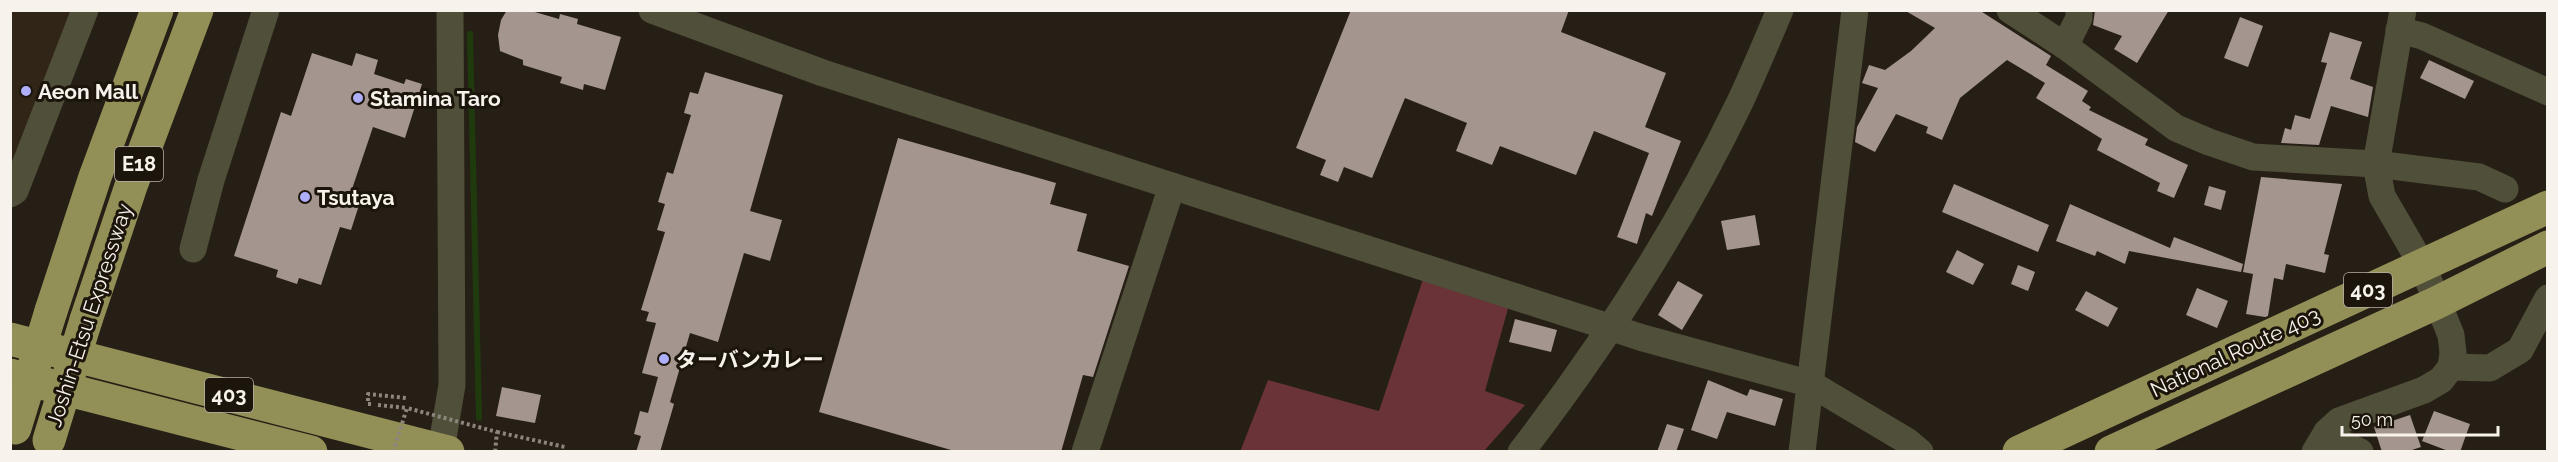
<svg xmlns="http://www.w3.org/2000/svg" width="2558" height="462" font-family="Raleway,'Noto Sans JP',sans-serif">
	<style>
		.built { fill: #302516 }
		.green { fill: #693338 }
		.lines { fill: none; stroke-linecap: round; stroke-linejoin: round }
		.stream { stroke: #1f3b0e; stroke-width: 6 }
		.building { fill: #a4958e }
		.path { stroke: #8c867e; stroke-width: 4; stroke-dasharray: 3 3; stroke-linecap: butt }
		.minor { stroke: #504f39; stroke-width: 27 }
		.highway { stroke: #939057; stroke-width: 33 }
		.path-bridge { stroke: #8c867e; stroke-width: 4; stroke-dasharray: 3 3; stroke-linecap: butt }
		.highway-bridge { stroke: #939057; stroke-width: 33 }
		.poi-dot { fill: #afaefa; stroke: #1c150c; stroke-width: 2 }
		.labels { text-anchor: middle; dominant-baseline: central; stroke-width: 6; stroke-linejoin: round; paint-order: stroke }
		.shield { fill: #1c150c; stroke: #b5b0a8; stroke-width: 1.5 }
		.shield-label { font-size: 20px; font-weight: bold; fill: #f7f2eb }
		.poi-label { font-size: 21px; font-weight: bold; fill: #f7f2eb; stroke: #1c150c; text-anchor: start }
		.street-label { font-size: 21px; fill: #f7f2eb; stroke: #1c150c }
	</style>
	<rect width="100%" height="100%" fill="#261f15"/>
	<path class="built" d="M 11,11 L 72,11 L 11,171 Z"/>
	<path class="green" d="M 1423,279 L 1509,305 L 1485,391 L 1525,405 L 1484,451 L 1240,452 L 1268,380 L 1379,411 Z"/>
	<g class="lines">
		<path class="stream" d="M 470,34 L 479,418"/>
	</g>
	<g class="building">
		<path d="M 507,10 L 528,10 L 559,19 L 560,14 L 578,19 L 577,24 L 621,37 L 605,90 L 584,84 L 583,90 L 560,83 L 562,77 L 523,65 L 523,60 L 500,51 L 498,35 L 501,20 Z"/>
		<path d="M 1351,10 L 1569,10 L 1561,32 L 1666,73 L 1645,127 L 1681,141 L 1652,216 L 1646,213 L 1637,244 L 1617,237 L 1649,153 L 1594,131 L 1576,175 L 1500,146 L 1492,165 L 1456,151 L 1467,123 L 1405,98 L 1372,178 L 1344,167 L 1338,182 L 1320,175 L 1326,160 L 1296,148 Z"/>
		<path d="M 1904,10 L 1979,10 L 2051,56 L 2046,65 L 2088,91 L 2082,101 L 2091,107 L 2089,110 L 2148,139 L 2145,145 L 2188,165 L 2174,198 L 2157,191 L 2160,183 L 2097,150 L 2102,139 L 2036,98 L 2045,83 L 2007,60 L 1960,98 L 1942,140 L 1926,133 L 1928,127 L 1896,114 L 1875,152 L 1855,142 L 1857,127 L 1878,88 L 1862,83 L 1869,65 L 1885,70 L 1911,51 L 1935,28 Z"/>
		<path d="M 2095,10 L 2169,10 L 2137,63 L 2114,49 L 2122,36 L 2093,25 Z"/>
		<path d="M 2240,17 L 2263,26 L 2248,67 L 2224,58 Z"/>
		<path d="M 2330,32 L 2362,42 L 2350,79 L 2373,87 L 2368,117 L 2331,106 L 2319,145 L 2281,143 L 2285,128 L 2291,130 L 2295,115 L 2310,119 L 2327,63 L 2321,62 Z"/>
		<path d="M 312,53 L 352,66 L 356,53 L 378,60 L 374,74 L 404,84 L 406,79 L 422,84 L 405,138 L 373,127 L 350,195 L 361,199 L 351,230 L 340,227 L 321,285 L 299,278 L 297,284 L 276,277 L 278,270 L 234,256 L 281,112 L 291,116 Z"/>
		<path d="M 2429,60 L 2474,81 L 2465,99 L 2420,78 Z"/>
		<path d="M 705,72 L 783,95 L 750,211 L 782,220 L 770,261 L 744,253 L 718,342 L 690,333 L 670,402 L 674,404 L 660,452 L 636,452 L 641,436 L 634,434 L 640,411 L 648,413 L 658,377 L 642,373 L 656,323 L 646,321 L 649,312 L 641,310 L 665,232 L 657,230 L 665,204 L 658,202 L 667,172 L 673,174 L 691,115 L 684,113 L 690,92 L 698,94 Z"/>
		<path d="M 898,138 L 1056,183 L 1050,204 L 1087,214 L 1077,251 L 1129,266 L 1093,377 L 1083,375 L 1061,452 L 958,452 L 819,412 Z"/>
		<path d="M 2261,177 L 2342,184 L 2324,254 L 2329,255 L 2325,273 L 2286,264 L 2283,280 L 2274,278 L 2268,316 L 2265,317 L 2246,314 L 2253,274 L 2243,272 Z"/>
		<path d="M 1954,184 L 2049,225 L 2038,252 L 1942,212 Z"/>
		<path d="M 2209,186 L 2226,191 L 2221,210 L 2204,205 Z"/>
		<path d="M 2070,204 L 2170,248 L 2174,237 L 2243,264 L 2241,272 L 2129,251 L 2125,264 L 2097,251 L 2095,256 L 2056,241 Z"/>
		<path d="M 1755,215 L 1760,245 L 1727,250 L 1721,221 Z"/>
		<path d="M 1957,250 L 1984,264 L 1973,285 L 1946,272 Z"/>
		<path d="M 2018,265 L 2035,272 L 2028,291 L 2011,284 Z"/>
		<path d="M 1678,281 L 1703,295 L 1682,330 L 1658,315 Z"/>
		<path d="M 2197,288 L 2228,301 L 2217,328 L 2186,315 Z"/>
		<path d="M 2086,291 L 2118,308 L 2108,327 L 2075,310 Z"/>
		<path d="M 1515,319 L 1557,330 L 1551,352 L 1509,342 Z"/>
		<path d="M 1708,380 L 1747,396 L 1750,389 L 1783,399 L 1775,426 L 1727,412 L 1717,439 L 1691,430 Z"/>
		<path d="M 502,387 L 541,395 L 535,423 L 496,416 Z"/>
		<path d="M 2434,411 L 2470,424 L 2460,452 L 2451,452 L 2422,441 Z"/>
		<path d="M 2410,415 L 2421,447 L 2406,452 L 2382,452 L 2374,427 Z"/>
		<path d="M 1667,424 L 1684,429 L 1676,452 L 1657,452 Z"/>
	</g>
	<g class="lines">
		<g class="path">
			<path d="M 371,404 L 368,404 L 368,394 L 406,398"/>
			<path d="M 378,405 L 407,408"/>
			<path d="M 497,432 L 565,447"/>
		</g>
		<g class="minor">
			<path d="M 652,10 L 823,73 L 1172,186 L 1643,338 L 1811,384 L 1907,441 L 1920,452"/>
			<path d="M 2010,10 L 2065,46 L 2176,128 L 2209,142 L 2253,157 L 2376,164 L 2479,177 L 2505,189"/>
			<path d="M 2399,30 L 2422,36 L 2548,92"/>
			<path d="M 2065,46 L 2079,18 L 2079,10"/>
			<path d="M 10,194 L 15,191 L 85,10"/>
			<path d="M 193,249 L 211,180 L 266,10"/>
			<path d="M 2451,367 L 2490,368 L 2520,350 L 2548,298"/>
			<path d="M 2327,432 L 2335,440 L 2360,452"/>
			<path d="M 441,450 L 452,385 L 450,10"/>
			<path d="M 1085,452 L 1172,186"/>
			<path d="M 1521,452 C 1605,343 1680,226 1740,102 C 1754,72 1767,41 1780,10"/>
			<path d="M 1802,452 L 1855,10"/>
			<path d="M 2315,452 L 2327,432 L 2339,421 L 2424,390 L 2441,380 L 2451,367 L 2453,353 L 2451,335 L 2422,265 L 2382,196 L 2376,164 L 2403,10"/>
		</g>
		<g class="highway">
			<path d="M 51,311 L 95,177 L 157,10"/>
			<path d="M 86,320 L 131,186 L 197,10"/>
			<path d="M 10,339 L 448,452"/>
			<path d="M 10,375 L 311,452"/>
			<path d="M 2019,452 L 2548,207"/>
			<path d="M 2111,452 L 2436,303 L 2548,247"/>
		</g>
		<path class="path-bridge" d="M 393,452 L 407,408 L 497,432 L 495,452"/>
		<g class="highway-bridge">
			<path d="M 15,428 L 51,311"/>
			<path d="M 49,440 L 86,320"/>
		</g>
	</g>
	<g class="poi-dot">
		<circle cx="26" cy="91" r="6"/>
		<circle cx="358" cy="98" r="6"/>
		<circle cx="305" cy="197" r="6"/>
		<circle cx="664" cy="359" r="6"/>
	</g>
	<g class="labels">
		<g class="shield">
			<rect x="115" y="147" width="48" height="34" rx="4.5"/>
			<rect x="2344" y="273" width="48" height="34" rx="4.5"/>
			<rect x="205" y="378" width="48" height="34" rx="4.5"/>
		</g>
		<g class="shield-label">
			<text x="139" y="164">E18</text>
			<text x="2368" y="290">403</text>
			<text x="229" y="395">403</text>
		</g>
		<g class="poi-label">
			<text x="38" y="91">Aeon Mall</text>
			<text x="370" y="98">Stamina Taro</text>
			<text x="317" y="197">Tsutaya</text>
			<text x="676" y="359">ターバンカレー</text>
		</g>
		<g class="street-label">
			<text transform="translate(89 315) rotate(-72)">Joshin-Etsu Expressway</text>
			<text transform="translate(2235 352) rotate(-25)">National Route 403</text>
		</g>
	</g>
	<rect width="2558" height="462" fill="none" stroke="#f7f2eb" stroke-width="24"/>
	<path d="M2342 426v9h156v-9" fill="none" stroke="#f7f2eb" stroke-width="3"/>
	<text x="2351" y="426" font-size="18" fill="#f7f2eb" stroke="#1c150c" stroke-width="4.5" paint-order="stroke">50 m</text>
</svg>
